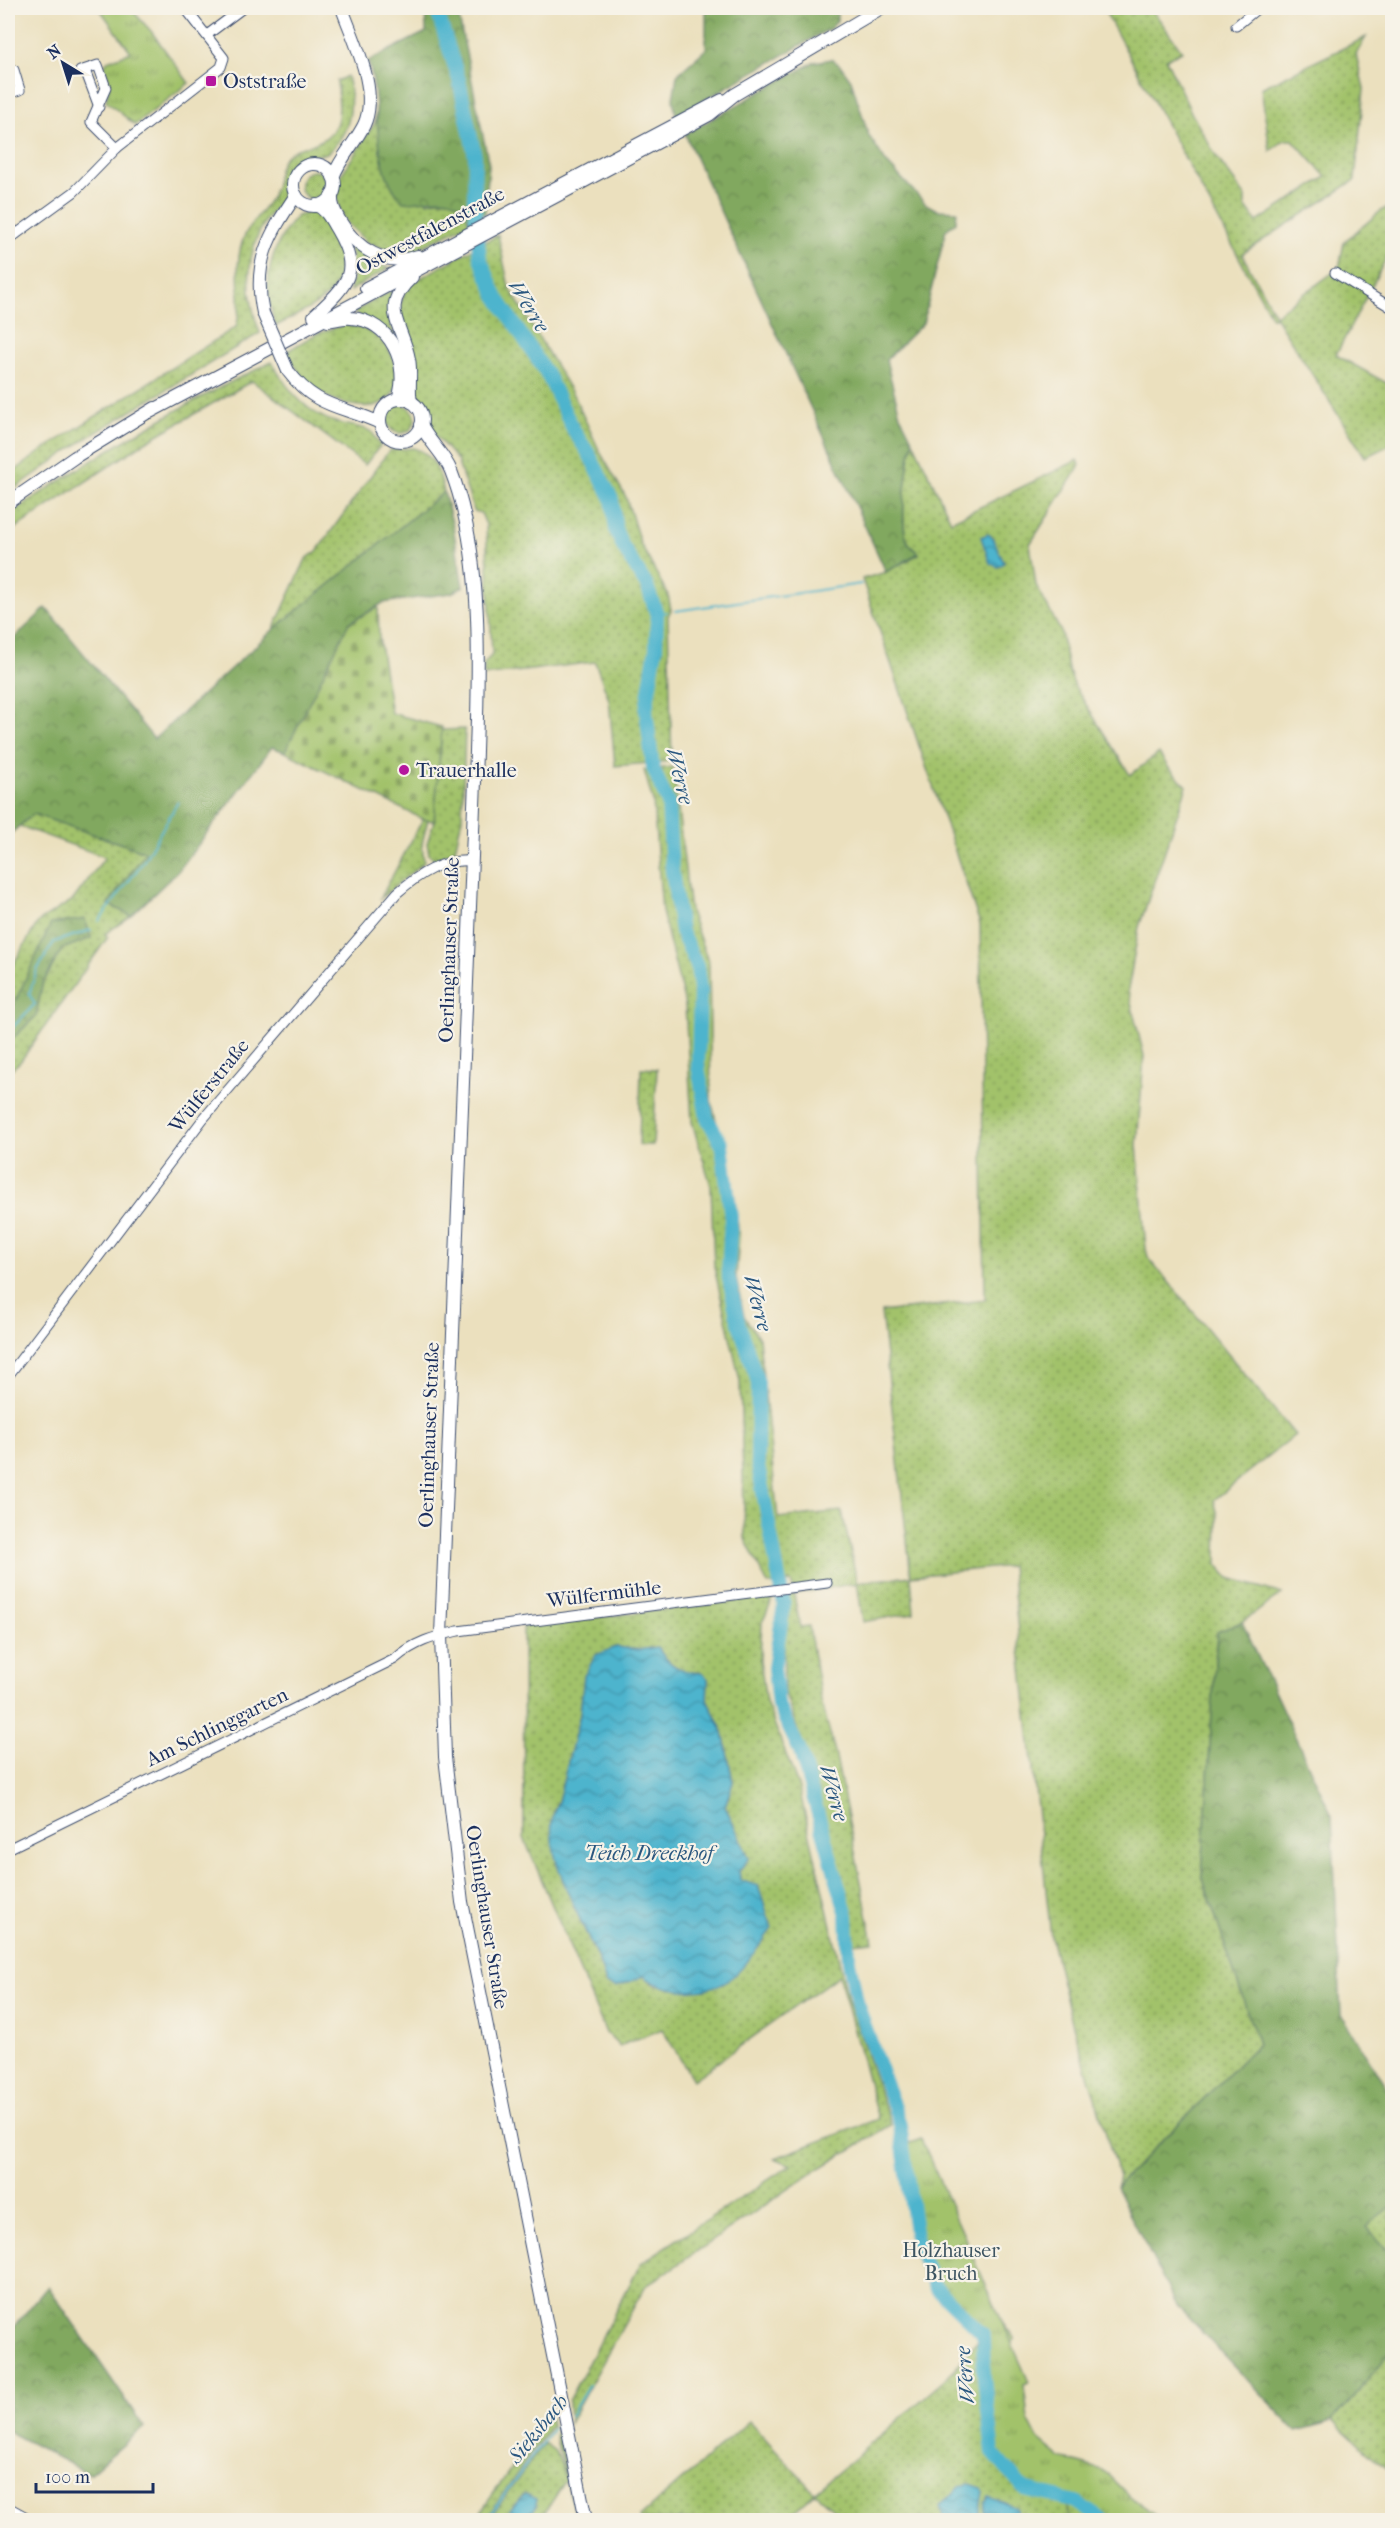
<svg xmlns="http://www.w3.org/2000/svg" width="1400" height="2528" font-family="'IM FELL French Canon',serif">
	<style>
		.grass { fill: url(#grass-dots); stroke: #5e7864; stroke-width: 1.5; fill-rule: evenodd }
		.forest { fill: url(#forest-crowns); stroke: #4e6c5e; stroke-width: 1.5 }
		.cemetery { fill: url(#cemetery-stones); stroke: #5e7864; stroke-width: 1.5 }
		.park { fill: url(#park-tufts); stroke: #5e7864; stroke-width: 1.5 }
		.water { fill: url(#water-waves); stroke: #347296; stroke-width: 1.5 }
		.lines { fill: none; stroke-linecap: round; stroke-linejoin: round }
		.stream { stroke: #4eb4cd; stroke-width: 2 }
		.river { stroke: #4eb4cd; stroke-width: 14 }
		.minor-casing { stroke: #3a4a6c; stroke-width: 11 }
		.major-casing { stroke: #3a4a6c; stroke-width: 14 }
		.minor { stroke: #fff; stroke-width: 9 }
		.major { stroke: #fff; stroke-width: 12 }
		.major-bridge-casing { stroke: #3a4a6c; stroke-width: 14; stroke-linecap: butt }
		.major-bridge { stroke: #fff; stroke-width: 12 }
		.poi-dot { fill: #b5179e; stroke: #f7f3e8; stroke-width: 2 }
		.labels { text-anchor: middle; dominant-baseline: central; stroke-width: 4.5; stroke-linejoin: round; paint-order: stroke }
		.poi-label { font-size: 20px; fill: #1b2f5e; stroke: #f7f3e8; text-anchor: start }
		.street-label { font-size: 20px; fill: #1b2f5e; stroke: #f7f3e8 }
		.park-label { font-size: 20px; fill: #3d5461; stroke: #f7f3e8 }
		.water-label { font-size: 21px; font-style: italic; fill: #2a577f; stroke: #f7f3e8 }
	</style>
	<defs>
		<pattern id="grass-dots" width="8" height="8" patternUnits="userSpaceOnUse" patternTransform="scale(1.5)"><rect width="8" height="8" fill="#a2c26a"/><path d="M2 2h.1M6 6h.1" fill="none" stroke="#839e5a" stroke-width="1.8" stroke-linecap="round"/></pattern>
		<pattern id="forest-crowns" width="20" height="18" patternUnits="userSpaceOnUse" patternTransform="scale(1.5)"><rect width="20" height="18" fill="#81a85e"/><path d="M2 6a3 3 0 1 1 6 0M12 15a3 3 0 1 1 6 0" fill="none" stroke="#698951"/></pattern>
		<pattern id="cemetery-stones" width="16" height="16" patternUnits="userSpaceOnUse" patternTransform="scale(1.5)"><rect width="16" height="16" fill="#a2c26a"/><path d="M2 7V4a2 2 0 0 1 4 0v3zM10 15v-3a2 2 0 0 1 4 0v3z" fill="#839e5a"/></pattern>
		<pattern id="park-tufts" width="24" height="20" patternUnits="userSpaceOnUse" patternTransform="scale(1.5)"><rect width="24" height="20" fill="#a2c26a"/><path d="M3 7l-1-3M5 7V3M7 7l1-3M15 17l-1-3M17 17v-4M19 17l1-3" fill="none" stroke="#839e5a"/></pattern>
		<pattern id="water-waves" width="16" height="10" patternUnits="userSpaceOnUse" patternTransform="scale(1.5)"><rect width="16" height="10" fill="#4eb4cd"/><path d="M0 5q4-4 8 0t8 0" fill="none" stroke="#4093aa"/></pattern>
	</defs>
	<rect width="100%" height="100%" fill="#f7f3e8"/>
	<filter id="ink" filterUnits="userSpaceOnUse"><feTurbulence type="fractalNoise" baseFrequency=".0167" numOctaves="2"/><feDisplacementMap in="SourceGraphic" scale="12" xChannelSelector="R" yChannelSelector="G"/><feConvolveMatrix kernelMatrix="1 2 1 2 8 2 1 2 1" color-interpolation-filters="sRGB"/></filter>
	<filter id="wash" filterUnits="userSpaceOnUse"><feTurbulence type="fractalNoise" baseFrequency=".008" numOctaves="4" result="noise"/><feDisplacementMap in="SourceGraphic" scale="24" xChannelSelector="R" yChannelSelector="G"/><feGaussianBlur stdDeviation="1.35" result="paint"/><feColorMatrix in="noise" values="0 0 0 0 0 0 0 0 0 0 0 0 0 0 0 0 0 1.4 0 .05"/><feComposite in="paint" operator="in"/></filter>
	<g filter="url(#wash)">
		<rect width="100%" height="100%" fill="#ebe0be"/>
		<g class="grass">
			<path d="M 1103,8 L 1151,8 L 1182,51 L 1166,59 L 1192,114 L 1216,156 L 1245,196 L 1245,206 L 1257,222 L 1326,177 L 1293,140 L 1285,140 L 1270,151 L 1261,88 L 1366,37 L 1356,54 L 1364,89 L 1355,180 L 1242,254 L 1275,315 L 1339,268 L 1344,242 L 1382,210 L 1392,207 L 1392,247 L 1336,355 L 1392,386 L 1392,444 L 1365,457 L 1275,316 L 1272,318 Z"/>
			<path d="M 347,76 C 354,104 352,133 327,153 C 315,157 303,154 292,163 C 281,173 287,186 282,198 C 278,206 270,213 265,221 C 244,257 246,295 260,333 L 87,438 L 8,493 L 8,476 L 44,449 L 236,327 C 245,300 231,270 244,237 C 251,220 268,208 274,191 C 278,179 277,166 286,156 C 292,150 302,147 311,145 C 345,134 339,110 337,81 Z"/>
			<path d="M 377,93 L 380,153 L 427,202 C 451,197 461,197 470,223 L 416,250 L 396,253 L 368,243 L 346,222 L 341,214 L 337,198 L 339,178 L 375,123 Z"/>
			<circle cx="314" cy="185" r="14"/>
			<path d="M 313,211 C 326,216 330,227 334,240 C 355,294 316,304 276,326 C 261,286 268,248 297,216 Z"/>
			<path d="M 498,235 L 509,287 L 575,398 L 600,452 L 626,497 L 640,543 L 668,595 L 671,610 L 668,616 L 672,761 L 615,766 L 609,700 L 595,662 L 484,676 L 484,663 L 492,655 L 486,525 L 481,513 L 474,511 L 457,460 L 429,428 L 426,412 L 416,397 L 399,312 L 404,293 L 413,282 Z"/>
			<path d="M 349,239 C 359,255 371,263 389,268 L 350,291 L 354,274 Z"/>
			<path d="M 392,290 L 390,321 L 396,341 L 354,312 Z"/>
			<path d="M 344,325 C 370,327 390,341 396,367 C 398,375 399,386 393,393 C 377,417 337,404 318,391 C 303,382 295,366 287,351 L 316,334 Z"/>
			<path d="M 272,362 C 286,388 306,413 335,422 C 347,426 361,425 372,432 L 380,446 L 365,465 L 252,381 L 147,441 L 8,533 L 8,515 C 93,458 179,405 272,362 Z"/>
			<circle cx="401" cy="419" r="14"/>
			<path d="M 913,441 L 951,521 L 1078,460 L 1080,465 L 1030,544 L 1036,585 L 1061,632 L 1068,669 L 1075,687 L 1130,775 L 1159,753 L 1168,767 L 1187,786 L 1139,927 L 1128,990 L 1144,1056 L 1137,1145 L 1146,1249 L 1148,1257 L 1295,1435 L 1214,1500 L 1218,1515 L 1217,1564 L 1229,1578 L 1282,1594 L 1242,1622 L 1217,1632 L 1202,1876 L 1258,2044 L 1116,2187 L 1119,2177 L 1070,2015 L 1051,1937 L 1011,1566 L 911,1576 L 914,1613 L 863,1622 L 857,1583 L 794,1594 L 800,1627 L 809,1626 L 821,1700 L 835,1752 L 873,1942 L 853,1944 L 812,1773 L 784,1690 L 784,1621 L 788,1597 L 794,1593 L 791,1582 L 768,1585 L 745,1539 L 740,1381 L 714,1267 L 711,1186 L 692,1122 L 685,1005 L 662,912 L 653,802 L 644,770 L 673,767 L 690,911 L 709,964 L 711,1100 L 734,1193 L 739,1236 L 736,1278 L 744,1316 L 759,1338 L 778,1518 L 842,1511 L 857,1582 L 911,1576 L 881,1312 L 985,1300 L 980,924 L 862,579 L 886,572 L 919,554 C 916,551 911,547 909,544 C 897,525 908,462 913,441 Z"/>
			<path d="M 413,448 C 434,453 440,473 444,492 L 273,630 L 306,559 L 317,551 L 387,453 L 391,450 Z"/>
			<path d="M 465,729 L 462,818 L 455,850 L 435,859 L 429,855 L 427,843 L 434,821 L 442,730 Z"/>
			<path d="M 33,814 L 146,852 L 108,904 L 131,916 L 105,934 L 108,937 L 20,1062 L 8,1072 L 8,1043 L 36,1016 L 42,985 L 62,949 L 91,938 L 85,920 L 8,1017 L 8,973 L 38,922 L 73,900 L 105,857 L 19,826 Z"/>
			<path d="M 423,819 L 428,819 L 422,844 L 424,862 L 380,899 Z"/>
			<path d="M 641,1068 L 657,1069 L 653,1145 L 639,1145 Z"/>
			<path d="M 774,1597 L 762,1623 L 760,1660 L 766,1702 L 799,1788 L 848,1999 L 891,2125 L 812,2173 L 645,2287 L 569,2423 L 568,2401 L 641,2263 L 791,2165 L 775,2158 L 878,2119 L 839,1975 L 693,2080 L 662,2029 L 619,2046 L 606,2033 L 524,1838 L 523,1626 ZM 616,1647 L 639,1650 L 657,1647 C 669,1665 680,1673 702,1673 L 708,1679 L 707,1699 L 723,1732 L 733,1782 L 725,1806 L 735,1828 L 740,1880 L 772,1928 L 736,1974 L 657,1986 L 644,1976 L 606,1984 L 603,1970 L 572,1902 L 553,1811 L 558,1802 L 580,1715 L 584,1676 Z"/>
			<path d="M 1392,2206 L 1392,2256 L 1365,2227 Z"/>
			<path d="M 966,2271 L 1014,2338 L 1004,2395 L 1004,2426 L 1158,2520 L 847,2520 L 815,2493 L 784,2520 L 641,2520 L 640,2517 L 749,2421 L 815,2492 L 948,2377 L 985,2331 Z"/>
			<path d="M 1392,2350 L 1392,2474 L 1333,2421 Z"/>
			<path d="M 549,2414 L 551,2425 L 485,2520 L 475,2520 Z"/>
			<path d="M 558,2431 L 576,2520 L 566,2480 L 540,2520 L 526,2520 L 536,2507 L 523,2495 L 513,2508 L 510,2520 L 488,2520 L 544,2443 L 555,2451 L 565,2478 L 555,2434 Z"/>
		</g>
		<g class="forest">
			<path d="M 425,8 L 457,8 L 489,165 L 485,213 L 469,221 C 458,188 431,202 403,202 C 369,167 383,106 368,61 L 426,32 Z"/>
			<path d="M 706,8 L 833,8 L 837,9 L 837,21 L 831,28 L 676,116 L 673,99 L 677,75 L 706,49 Z"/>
			<path d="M 832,59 L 841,66 L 851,80 L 869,136 L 886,162 L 926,204 L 937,210 L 957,211 L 956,222 L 946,230 L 923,323 L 886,360 L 900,415 L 913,441 C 908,462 897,526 909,544 C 911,547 916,551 919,553 L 886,572 L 685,134 L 814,62 Z"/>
			<path d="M 444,492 L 453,526 L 463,587 L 451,593 L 383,603 L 349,623 L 285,752 L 272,747 L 179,870 L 131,916 L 108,904 L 146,852 L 33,814 L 8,836 L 8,644 L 46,608 L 154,739 L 273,630 Z"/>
			<path d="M 85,919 L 91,938 L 62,949 L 42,985 L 36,1016 L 8,1043 L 8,1017 L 51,924 Z"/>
			<path d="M 1242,1622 L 1332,1816 L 1341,2015 L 1392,2096 L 1392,2206 L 1366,2227 L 1392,2256 L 1392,2350 L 1333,2421 L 1296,2431 L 1177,2306 L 1116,2187 L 1258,2044 L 1202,1876 L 1217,1632 Z"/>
			<path d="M 48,2286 L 144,2427 L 89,2474 L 8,2431 L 8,2334 Z"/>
		</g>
		<path class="cemetery" d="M 378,607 L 379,637 L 391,713 L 442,727 L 434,821 L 423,819 L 285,752 L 349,623 Z"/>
		<g class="park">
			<path d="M 99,8 L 130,8 L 151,31 L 189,83 L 135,125 L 106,101 L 110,83 L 104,66 L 107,61 L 131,52 Z"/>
			<path d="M 921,2139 L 1029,2382 L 1024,2384 L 1028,2419 L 1038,2439 L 1061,2458 L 1103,2470 L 1131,2498 L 1165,2520 L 1069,2520 L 1067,2501 C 1056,2499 1045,2499 1036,2494 C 994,2472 987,2414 984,2373 C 983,2362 986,2351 981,2341 C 972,2323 955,2312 944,2295 C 915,2252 906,2197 900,2147 Z"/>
		</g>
		<g class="water">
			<path d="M 988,534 L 993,538 L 1004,563 L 998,567 L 990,563 L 981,537 Z"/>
			<path d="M 616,1647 L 639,1650 L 657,1647 C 669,1665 680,1673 702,1673 L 708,1679 L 707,1699 L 723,1732 L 733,1782 L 725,1806 L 749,1858 L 739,1871 L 740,1880 L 758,1886 L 772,1928 C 761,1943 750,1961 737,1973 C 712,1996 669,1995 644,1976 L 616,1987 L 606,1984 C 595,1933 531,1851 558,1802 L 580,1715 L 584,1676 L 596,1655 Z"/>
			<path d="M 970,2484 L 982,2488 L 983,2492 L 978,2520 L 945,2520 L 941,2506 L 959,2486 Z"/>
			<path d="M 525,2494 L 536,2499 L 536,2507 L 526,2520 L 510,2520 L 510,2510 Z"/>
			<path d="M 989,2497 L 1017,2508 L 1018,2520 L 983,2520 L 985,2503 Z"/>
		</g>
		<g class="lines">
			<g class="stream">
				<path d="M 675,611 L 861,584"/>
				<path d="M 657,614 L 667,612"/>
				<path d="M 99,921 L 143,862 L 178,802"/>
				<path d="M 8,1032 L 35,1004 L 29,994 L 37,970 L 54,942 L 91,930"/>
				<path d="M 570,2416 L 589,2385"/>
				<path d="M 486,2520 L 553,2428 L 561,2423"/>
			</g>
			<path class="river" d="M 436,8 L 459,80 L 475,156 L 474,199 L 480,258 L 496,296 L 547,374 L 574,431 L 589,454 L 612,499 L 616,531 L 623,547 L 647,586 L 657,614 L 656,648 L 646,710 L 653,768 L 668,803 L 672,871 L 681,932 L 697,966 L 700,989 L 698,1066 L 707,1118 L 722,1145 L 731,1218 L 728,1274 L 738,1321 L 758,1382 L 757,1460 L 784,1605 L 774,1668 L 778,1705 L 800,1751 L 847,1915 L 849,1961 L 858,2006 L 900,2124 L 917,2246 L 935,2287 L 983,2334 L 984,2379 L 993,2453 L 1024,2489 L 1077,2502 L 1103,2520"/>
		</g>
	</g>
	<g filter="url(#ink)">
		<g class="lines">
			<defs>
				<g id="minor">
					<path d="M 1236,26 L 1258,8"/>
					<path d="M 207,35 L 243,8"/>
					<path d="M 8,70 L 14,70 L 20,90 L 8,94"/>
					<path d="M 85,70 L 99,107"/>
					<path d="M 80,71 L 98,65 L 106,88 L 91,122 L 117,148"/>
					<path d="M 8,223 L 16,234"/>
					<path d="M 8,240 L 74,192 L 117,148 L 221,67 L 224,58 L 185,8"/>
					<path d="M 1335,273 L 1392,308"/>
					<path d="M 8,1376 L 203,1119 L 397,893 C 419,874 441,859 472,861"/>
					<path d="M 8,1849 L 395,1659 C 414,1642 433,1637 458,1631 L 827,1583"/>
					<path d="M 8,2507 L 32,2520"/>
				</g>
				<g id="major">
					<circle cx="314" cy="185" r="21"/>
					<path d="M 333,177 C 341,157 355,143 364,125 C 380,90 353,40 342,8"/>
					<path d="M 332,195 C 331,205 335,212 340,221 C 356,248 385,268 418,256"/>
					<path d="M 366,288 L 722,100"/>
					<path d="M 263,313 C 252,263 269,235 296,195"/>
					<path d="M 314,316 C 347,285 362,273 337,230 C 331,220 327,210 316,205"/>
					<path d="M 328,321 C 335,320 344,317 351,318 C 391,321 410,365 398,399"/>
					<path d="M 288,371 C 317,409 341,405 380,423"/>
					<circle cx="401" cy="420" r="21"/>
					<path d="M 411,402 C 408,388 412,373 409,359 C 403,325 378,308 412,277"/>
					<path d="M 150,412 L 709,115 L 734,95 L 881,8"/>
					<path d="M 421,425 C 429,442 444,454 451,471 C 486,561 478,685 475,781 L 441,1635 L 445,1757 L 462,1902 L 586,2520"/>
					<path d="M 8,503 L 75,457 L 155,408"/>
				</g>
			</defs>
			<use href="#minor" class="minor-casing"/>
			<use href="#major" class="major-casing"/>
			<use href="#minor" class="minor"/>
			<use href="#major" class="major"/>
			<defs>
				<path id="major-bridge" d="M 263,313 L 288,371"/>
			</defs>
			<use href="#major-bridge" class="major-bridge-casing"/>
			<use href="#major-bridge" class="major-bridge"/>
		</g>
	</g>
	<g class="poi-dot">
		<rect x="205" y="75" width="12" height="12" rx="3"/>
		<circle cx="404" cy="770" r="6"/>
	</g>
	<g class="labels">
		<g class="poi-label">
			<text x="223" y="81">Oststraße</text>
			<text x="416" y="770">Trauerhalle</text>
		</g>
		<g class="street-label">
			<text transform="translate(430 231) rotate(-28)">Ostwestfalenstraße</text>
			<text transform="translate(449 950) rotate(-88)">Oerlinghauser Straße</text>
			<text transform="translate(209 1086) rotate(-51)">Wülferstraße</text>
			<text transform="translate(429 1435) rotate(-88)">Oerlinghauser Straße</text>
			<text transform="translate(604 1594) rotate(-7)">Wülfermühle</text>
			<text transform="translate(217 1727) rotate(-26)">Am Schlinggarten</text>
			<text transform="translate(487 1917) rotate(81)">Oerlinghauser Straße</text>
		</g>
		<g class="park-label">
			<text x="951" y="2250">Holzhauser<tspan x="951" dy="23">Bruch</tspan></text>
		</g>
		<g class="water-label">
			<text transform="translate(529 306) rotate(58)">Werre</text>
			<text transform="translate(680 776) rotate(76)">Werre</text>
			<text transform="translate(758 1303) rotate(75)">Werre</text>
			<text transform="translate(834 1793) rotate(74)">Werre</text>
			<text x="649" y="1853">Teich Dreckhof</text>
			<text transform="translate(965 2375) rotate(-95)">Werre</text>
			<text transform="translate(538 2429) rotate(-51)">Sieksbach</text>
		</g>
	</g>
	<rect width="1400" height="2528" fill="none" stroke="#f7f3e8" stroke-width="30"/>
	<g transform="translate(63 63) rotate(322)" stroke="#f7f3e8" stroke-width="4.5" paint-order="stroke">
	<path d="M0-4.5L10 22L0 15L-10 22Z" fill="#1b2f5e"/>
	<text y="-9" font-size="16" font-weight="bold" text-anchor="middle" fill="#1b2f5e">N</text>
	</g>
	<path d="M36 2483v9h117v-9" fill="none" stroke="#1b2f5e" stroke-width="3"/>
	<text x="45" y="2483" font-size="18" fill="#1b2f5e" stroke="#f7f3e8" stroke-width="4.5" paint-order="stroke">100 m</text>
</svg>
